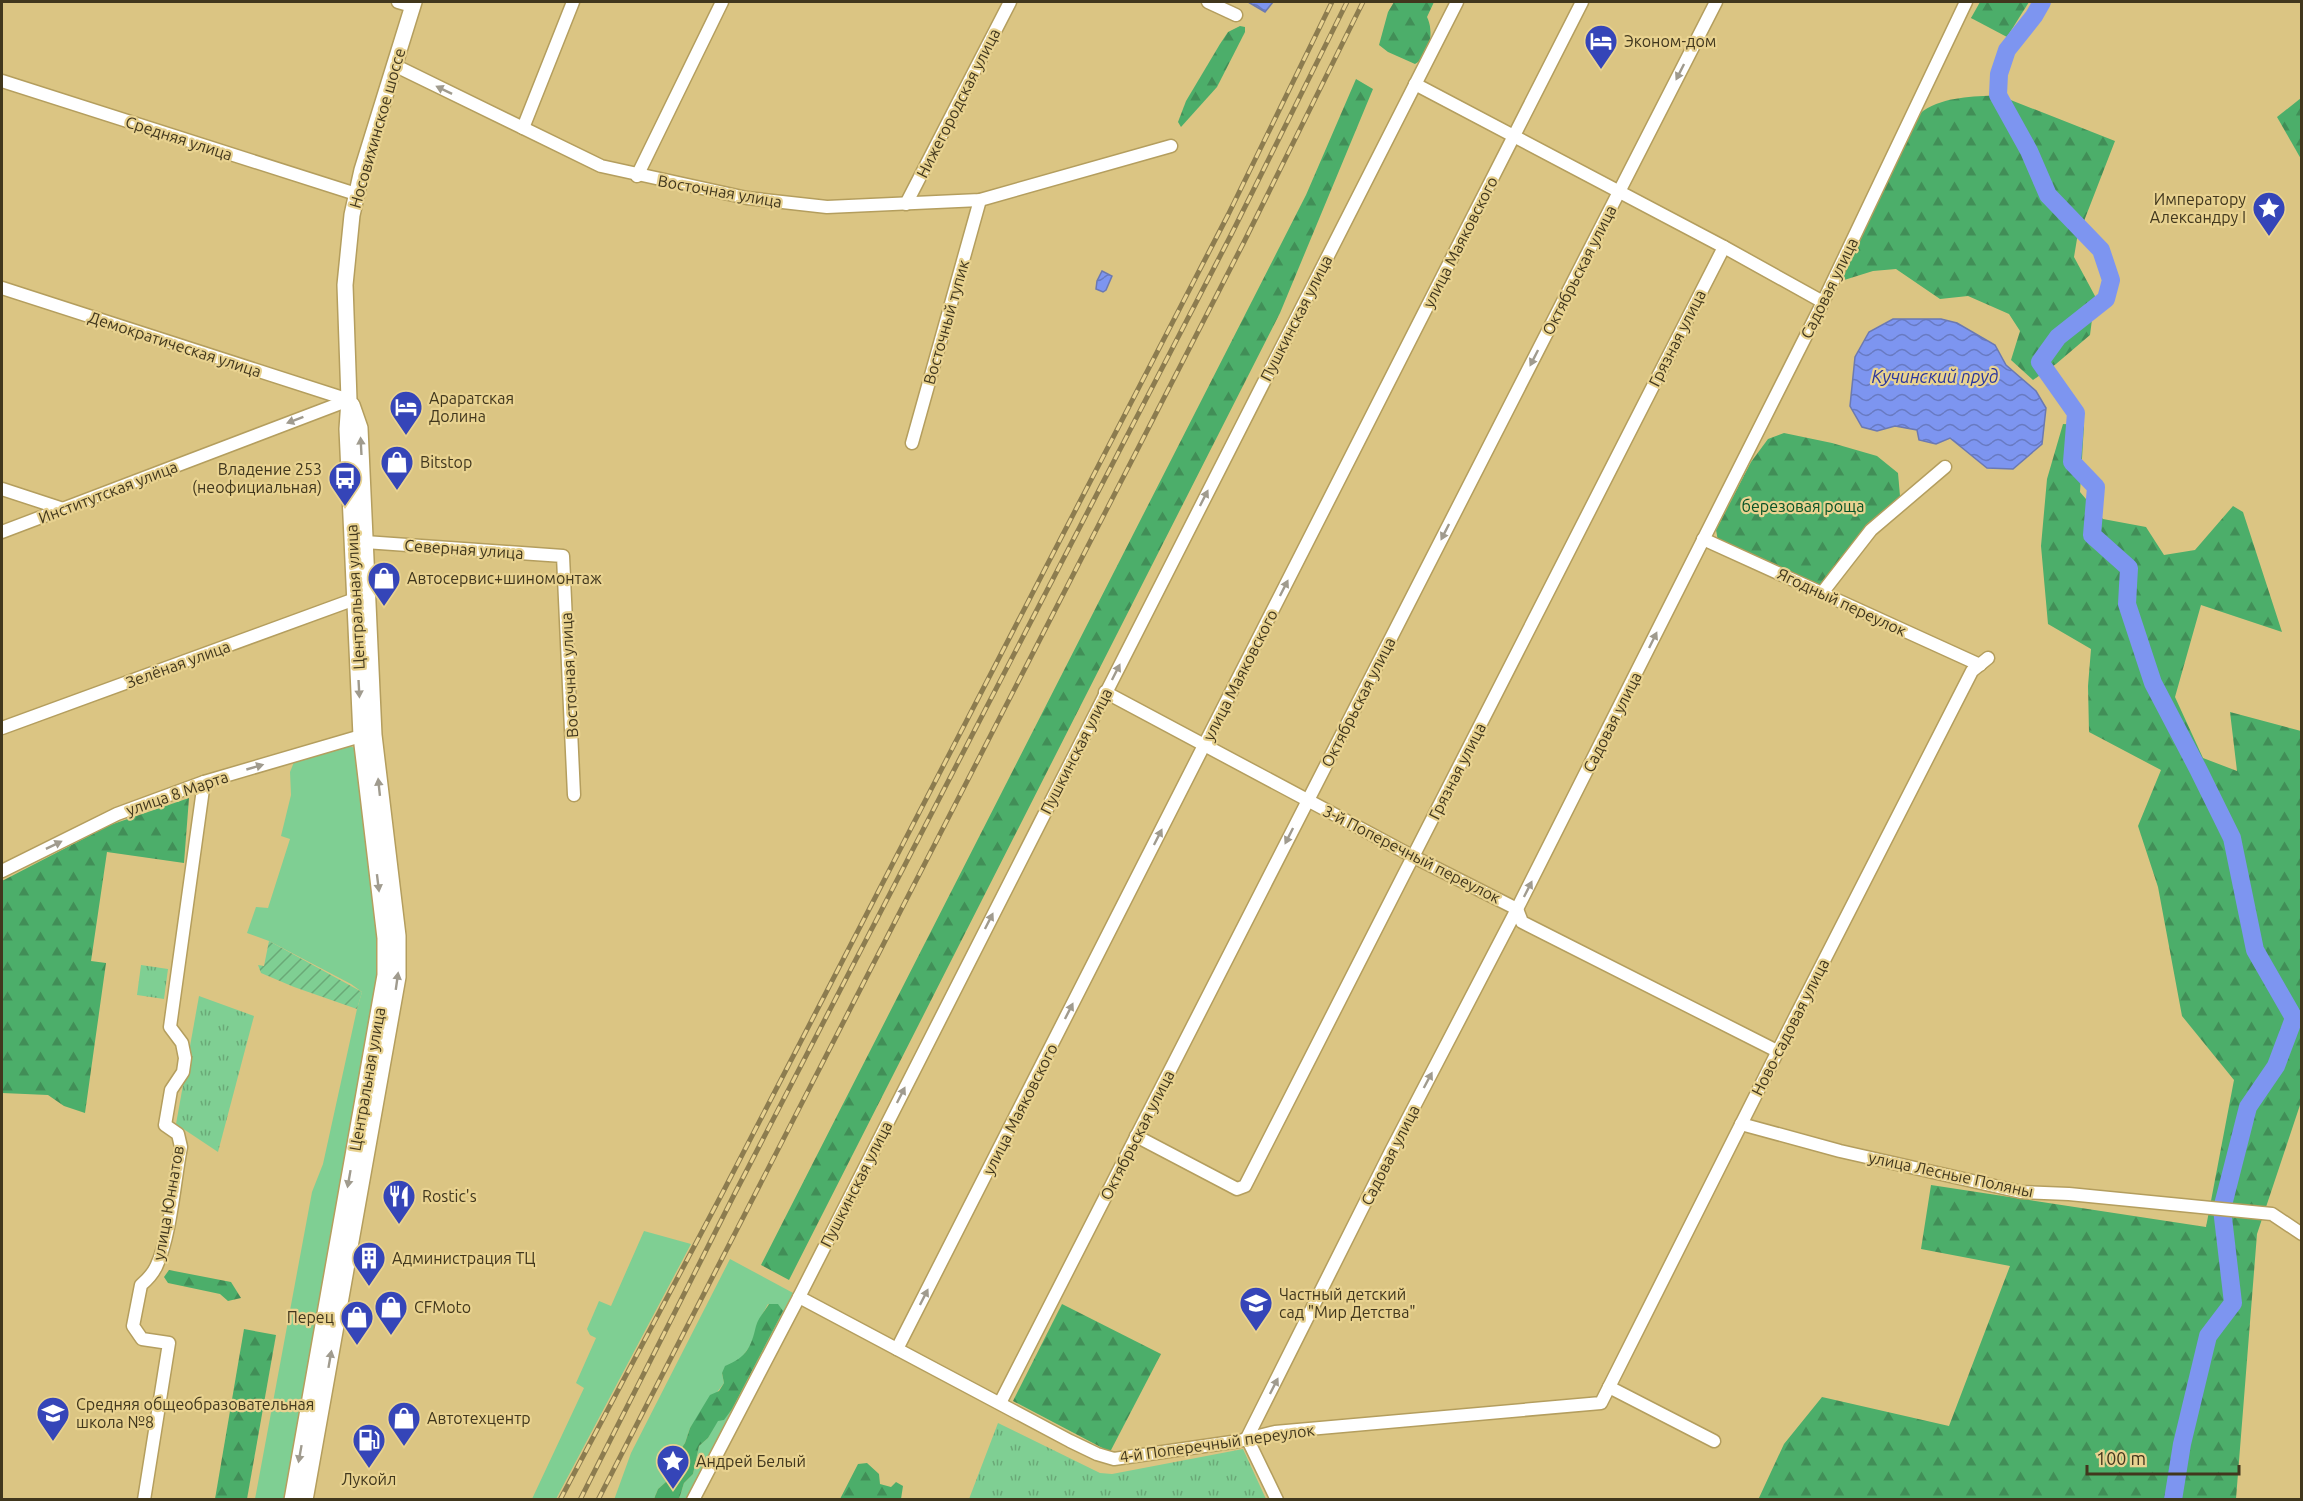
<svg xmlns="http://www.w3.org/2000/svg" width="2303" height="1501" font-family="Ubuntu,sans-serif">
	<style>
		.grass { fill: #7fcf93 }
		.forest { fill: url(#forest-firs) }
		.park { fill: url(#park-tufts) }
		.garden { fill: url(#garden-furrows) }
		.water { fill: url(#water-waves); stroke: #6b79b1; stroke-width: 1.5 }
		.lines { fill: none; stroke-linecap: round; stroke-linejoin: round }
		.river { stroke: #7d95f0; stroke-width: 18 }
		.minor-casing { stroke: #b49e5e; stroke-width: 15 }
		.major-casing { stroke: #b49e5e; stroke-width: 18 }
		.minor { stroke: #fff; stroke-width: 12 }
		.major { stroke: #fff; stroke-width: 15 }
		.rail-casing { stroke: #8c7c4f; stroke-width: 5 }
		.rail { stroke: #e8d290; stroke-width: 3; stroke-dasharray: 9; stroke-linecap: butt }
		.oneway { fill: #a09b8e }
		.labels { text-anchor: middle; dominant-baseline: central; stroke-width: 4.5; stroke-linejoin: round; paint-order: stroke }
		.poi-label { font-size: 16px; fill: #41371d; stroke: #e8d290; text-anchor: start }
		.street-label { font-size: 16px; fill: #41371d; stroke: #e8d290 }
		.park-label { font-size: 16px; fill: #065226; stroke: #e8d290 }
		.water-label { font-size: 18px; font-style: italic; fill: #2a369d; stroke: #e8d290 }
	</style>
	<defs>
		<pattern id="forest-firs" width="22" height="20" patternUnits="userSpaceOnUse" patternTransform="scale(1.5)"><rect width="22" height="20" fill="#4cae6a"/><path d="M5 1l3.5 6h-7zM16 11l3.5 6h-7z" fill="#418e57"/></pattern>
		<pattern id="park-tufts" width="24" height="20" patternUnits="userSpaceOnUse" patternTransform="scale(1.5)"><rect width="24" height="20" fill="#7fcf93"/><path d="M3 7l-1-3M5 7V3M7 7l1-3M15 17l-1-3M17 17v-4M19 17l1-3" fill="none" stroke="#6aa977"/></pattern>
		<pattern id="garden-furrows" width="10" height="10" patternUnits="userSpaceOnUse" patternTransform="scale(1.5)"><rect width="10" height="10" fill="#7fcf93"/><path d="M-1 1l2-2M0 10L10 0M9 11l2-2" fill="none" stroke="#6aa977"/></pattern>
		<pattern id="water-waves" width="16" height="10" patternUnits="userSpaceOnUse" patternTransform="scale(1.5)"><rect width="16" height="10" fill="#7d95f0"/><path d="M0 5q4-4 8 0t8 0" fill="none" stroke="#687ac2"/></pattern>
	</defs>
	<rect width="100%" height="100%" fill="#dbc583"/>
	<g class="grass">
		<path d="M 348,746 L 356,748 L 383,961 L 289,1499 L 255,1499 L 312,1192 L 323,1164 L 357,1009 L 362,992 L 351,984 L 269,941 L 247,933 L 256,907 L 268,908 L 290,839 L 281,836 L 291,795 L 290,772 L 294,762 Z"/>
		<path d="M 644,1231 L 691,1244 L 556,1499 L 532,1499 L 584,1388 L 576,1383 L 596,1338 L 590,1335 L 587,1329 L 599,1301 L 611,1306 Z"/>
		<path d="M 730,1259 L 795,1294 L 688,1499 L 679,1499 L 684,1483 L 693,1474 L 699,1446 L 708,1438 L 778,1304 L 768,1304 L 757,1324 L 755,1339 L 740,1360 L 722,1373 L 724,1383 L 690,1428 L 685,1443 L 670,1465 L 667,1481 L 658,1489 L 654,1499 L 614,1500 L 631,1453 Z"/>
	</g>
	<g class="forest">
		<path d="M 1394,2 L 1434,2 L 1427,17 C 1434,31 1431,56 1415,64 L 1388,52 L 1379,45 L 1388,12 Z"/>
		<path d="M 1980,2 L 2029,2 L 2007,37 L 1971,18 Z"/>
		<path d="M 1240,26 L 1245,27 L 1245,32 L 1217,87 L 1181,127 L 1178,122 L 1186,101 L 1220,44 L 1228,32 Z"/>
		<path d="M 1356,79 L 1373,89 L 1280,313 L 789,1280 L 761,1265 L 1306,195 Z"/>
		<path d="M 1998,95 L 2115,141 L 2077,239 L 2074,257 L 2095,296 L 2090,335 L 2056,364 L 2033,380 L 2011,360 L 2020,331 L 2009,314 L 1968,296 L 1940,299 L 1896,269 L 1873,271 L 1841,281 C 1854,253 1905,123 1923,111 C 1946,96 1972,97 1998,95 Z"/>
		<path d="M 2301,98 L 2301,159 L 2277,117 Z"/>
		<path d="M 2063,424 L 2084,425 L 2080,492 L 2103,519 L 2146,527 L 2164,555 L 2195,550 L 2233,506 L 2243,512 L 2282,632 L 2201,605 L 2175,697 L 2203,758 L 2237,771 L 2230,712 L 2301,731 L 2301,1102 L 2257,1234 L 2236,1499 L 1758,1500 L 1784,1444 L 1822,1397 L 1949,1426 L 2010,1266 L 1921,1249 L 1931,1185 L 2206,1227 L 2234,1080 L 2182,1016 L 2158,887 L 2138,826 L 2161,770 L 2089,732 L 2088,686 L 2091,649 L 2048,624 L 2041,546 L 2047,479 Z"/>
		<path d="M 1784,433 L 1832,443 L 1877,456 L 1898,473 L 1900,496 L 1822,593 L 1718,541 L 1716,530 L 1751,462 L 1768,439 Z"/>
		<path d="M 189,798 L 184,863 L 107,852 L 91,961 L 106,963 L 85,1113 L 64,1106 L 48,1095 L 2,1093 L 2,881 L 110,825 Z"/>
		<path d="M 169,1270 L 231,1282 L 241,1298 L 228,1301 L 220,1294 L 168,1283 L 164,1277 Z"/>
		<path d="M 769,1304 L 778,1304 L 783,1311 L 732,1409 L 724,1420 L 718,1421 L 708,1438 L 699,1446 L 693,1474 L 684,1483 L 679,1499 L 654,1499 L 658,1489 L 667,1481 L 670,1465 L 685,1443 L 690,1428 L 710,1395 L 719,1391 L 724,1383 L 722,1373 L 725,1366 C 747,1357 751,1347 756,1326 C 758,1318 765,1311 769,1304 Z"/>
		<path d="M 1062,1304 L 1161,1354 L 1110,1452 L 1013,1401 Z"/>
		<path d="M 244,1329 L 276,1335 L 247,1499 L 215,1499 Z"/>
		<path d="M 867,1463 L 879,1474 L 880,1484 L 891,1487 L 896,1482 L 903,1486 L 901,1499 L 840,1499 L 858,1464 Z"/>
	</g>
	<g class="park">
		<path d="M 141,965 L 168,969 L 164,999 L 137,995 Z"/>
		<path d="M 199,996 L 254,1016 L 218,1152 L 176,1124 Z"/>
		<path d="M 998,1423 L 1100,1473 L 1112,1474 L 1243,1449 L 1266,1499 L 969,1499 Z"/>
	</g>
	<path class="garden" d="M 269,941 L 362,992 L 357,1009 L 294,987 L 261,973 L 258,965 L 264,966 Z"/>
	<g class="water">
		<path d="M 1248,2 L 1273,2 L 1265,12 Z"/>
		<path d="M 1102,271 L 1112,276 L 1106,290 L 1103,292 L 1096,289 L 1097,281 Z"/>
		<path d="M 1893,319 L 1941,319 L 1957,323 L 1995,345 L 2006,365 L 2036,391 L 2046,408 L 2042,444 L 2013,469 L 1987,468 L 1950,438 L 1936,444 L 1919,440 L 1917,430 L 1895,426 L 1877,431 L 1862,427 L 1850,406 L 1855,357 L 1869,332 Z"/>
	</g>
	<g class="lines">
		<path class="river" d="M 2042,2 L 2034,16 L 2007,50 L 1999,74 L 1998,95 L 2029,151 L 2048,195 L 2101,250 L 2111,280 L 2106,299 L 2058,337 L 2040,362 L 2076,413 L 2072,462 L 2096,487 L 2092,535 L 2129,568 L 2127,604 L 2153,683 L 2198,769 L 2232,838 L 2255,950 L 2294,1018 L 2276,1066 L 2248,1107 L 2222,1209 L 2233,1303 L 2208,1336 L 2182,1444 L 2173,1500"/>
		<defs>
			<g id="minor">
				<path d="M 398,2 L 412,6"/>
				<path d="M 1208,2 L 1236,15"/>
				<path d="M 394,65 L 601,166 L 747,198 L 827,207 L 980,200 L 1171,146"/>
				<path d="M 2,81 L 356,194"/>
				<path d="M 1415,84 L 1724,247 L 1823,302"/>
				<path d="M 523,128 L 573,2"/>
				<path d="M 637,176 L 722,2"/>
				<path d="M 906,204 L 1010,2"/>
				<path d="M 2,288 L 349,400"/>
				<path d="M 912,443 L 980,200"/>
				<path d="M 2,489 L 63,509"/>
				<path d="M 2,532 L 349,400"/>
				<path d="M 1703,539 L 1980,665"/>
				<path d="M 365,542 L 563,556 L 574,795"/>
				<path d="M 1822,593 L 1871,530 L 1945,467"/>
				<path d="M 1105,692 L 1414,857 L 1517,909 L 1522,922 L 1777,1051"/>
				<path d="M 2,728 L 355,599"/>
				<path d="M 2,871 L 117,814 L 204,782 L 361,736"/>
				<path d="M 1741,1124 L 1840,1151 L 2021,1192 L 2069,1194 L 2272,1214 L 2302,1234"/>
				<path d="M 1136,1136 L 1237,1189 L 1245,1186 L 1724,247"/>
				<path d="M 799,1297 L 1070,1441 L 1097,1454 L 1114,1459 L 1239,1441 L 1275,1432 L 1601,1403 L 1788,1031 L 1972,671 L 1988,658"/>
				<path d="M 897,1349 L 1582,2"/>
				<path d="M 1609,1387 L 1714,1441"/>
				<path d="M 1000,1403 L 1716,2"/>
				<path d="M 1247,1438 L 1391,1151 L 1517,909 L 1763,421 L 1823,302 L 1966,2"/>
				<path d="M 1247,1438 L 1277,1500"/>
				<path d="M 144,1500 L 169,1343 L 142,1339 L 133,1326 L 141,1285 C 147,1280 152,1275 156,1267 C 171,1235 174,1183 181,1147 L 178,1134 L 165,1125 L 171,1090 L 183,1072 L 185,1058 L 182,1043 L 170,1027 L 204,782"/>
				<path d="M 693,1500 L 799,1297 L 1457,2"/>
			</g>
			<g id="major">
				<path d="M 292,1500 L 385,975 L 385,938 L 361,736 L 347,429 L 349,400 L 345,285 L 352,215 L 362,170 L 414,2"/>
				<path d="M 305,1500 L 398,977 L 398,936 L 374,735 L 360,428 L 352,405"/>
			</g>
		</defs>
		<use href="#minor" class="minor-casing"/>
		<use href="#major" class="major-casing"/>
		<use href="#minor" class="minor"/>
		<use href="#major" class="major"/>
		<defs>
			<g id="rail">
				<path d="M 560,1500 L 724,1190 L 1228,215 L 1332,2"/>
				<path d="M 580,1500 L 734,1195 L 1231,235 L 1347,2"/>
				<path d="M 598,1500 L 1244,242 L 1363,2"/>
			</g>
		</defs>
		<use href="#rail" class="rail-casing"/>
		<use href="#rail" class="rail"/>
	</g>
	<defs><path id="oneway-solid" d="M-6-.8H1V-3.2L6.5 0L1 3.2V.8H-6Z" transform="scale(1.5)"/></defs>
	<g class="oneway">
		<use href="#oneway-solid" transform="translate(1680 72) rotate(117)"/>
		<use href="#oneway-solid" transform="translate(444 90) rotate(-154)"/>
		<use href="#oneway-solid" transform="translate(1534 358) rotate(117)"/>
		<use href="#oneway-solid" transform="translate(295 420) rotate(159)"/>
		<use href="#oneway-solid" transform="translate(361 446) rotate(-93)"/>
		<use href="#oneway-solid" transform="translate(1204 498) rotate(-63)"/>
		<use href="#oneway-solid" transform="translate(1445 532) rotate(117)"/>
		<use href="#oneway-solid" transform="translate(1284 588) rotate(-63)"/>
		<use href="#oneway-solid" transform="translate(1653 640) rotate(-64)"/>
		<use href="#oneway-solid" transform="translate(1116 672) rotate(-63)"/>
		<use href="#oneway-solid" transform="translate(359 689) rotate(87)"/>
		<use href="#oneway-solid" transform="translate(255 767) rotate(-16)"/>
		<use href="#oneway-solid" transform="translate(379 787) rotate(-96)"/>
		<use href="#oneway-solid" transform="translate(1289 836) rotate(117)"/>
		<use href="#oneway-solid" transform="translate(1158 837) rotate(-63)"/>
		<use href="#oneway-solid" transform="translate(54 845) rotate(-26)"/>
		<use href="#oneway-solid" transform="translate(378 883) rotate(83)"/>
		<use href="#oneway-solid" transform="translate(1528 889) rotate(-63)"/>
		<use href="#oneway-solid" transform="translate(989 921) rotate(-63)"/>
		<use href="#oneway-solid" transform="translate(397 981) rotate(-82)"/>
		<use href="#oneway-solid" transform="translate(1069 1011) rotate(-63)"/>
		<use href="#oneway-solid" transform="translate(1428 1080) rotate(-62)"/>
		<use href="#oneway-solid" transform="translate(901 1095) rotate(-63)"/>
		<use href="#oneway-solid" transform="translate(349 1179) rotate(100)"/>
		<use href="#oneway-solid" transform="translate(924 1297) rotate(-63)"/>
		<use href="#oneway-solid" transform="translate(330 1359) rotate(-80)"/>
		<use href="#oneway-solid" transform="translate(1274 1386) rotate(-63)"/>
		<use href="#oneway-solid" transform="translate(300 1454) rotate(100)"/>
	</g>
	<defs>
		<symbol id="hotel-pin" viewBox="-11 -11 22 30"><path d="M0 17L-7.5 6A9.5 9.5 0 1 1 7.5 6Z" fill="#3545b8" stroke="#e8d290"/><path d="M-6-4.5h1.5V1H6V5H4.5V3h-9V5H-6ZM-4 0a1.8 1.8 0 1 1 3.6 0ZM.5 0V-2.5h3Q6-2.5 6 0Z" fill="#fff"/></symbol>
		<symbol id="sight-pin" viewBox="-11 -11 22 30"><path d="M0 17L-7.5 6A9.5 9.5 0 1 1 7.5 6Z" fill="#3545b8" stroke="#e8d290"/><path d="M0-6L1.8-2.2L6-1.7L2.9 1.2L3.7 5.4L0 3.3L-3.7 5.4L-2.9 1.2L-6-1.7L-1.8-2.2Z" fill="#fff"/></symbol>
		<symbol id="shop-pin" viewBox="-11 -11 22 30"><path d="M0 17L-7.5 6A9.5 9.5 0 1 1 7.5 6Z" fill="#3545b8" stroke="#e8d290"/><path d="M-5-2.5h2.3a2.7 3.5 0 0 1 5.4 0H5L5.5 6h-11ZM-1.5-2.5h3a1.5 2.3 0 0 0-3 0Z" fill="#fff"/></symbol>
		<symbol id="bus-pin" viewBox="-11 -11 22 30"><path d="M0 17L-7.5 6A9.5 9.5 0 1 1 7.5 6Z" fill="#3545b8" stroke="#e8d290"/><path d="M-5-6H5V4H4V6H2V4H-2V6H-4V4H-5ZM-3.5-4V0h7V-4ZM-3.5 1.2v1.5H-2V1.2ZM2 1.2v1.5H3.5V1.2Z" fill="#fff"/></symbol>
		<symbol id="restaurant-pin" viewBox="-11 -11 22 30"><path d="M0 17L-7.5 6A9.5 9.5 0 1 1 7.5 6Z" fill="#3545b8" stroke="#e8d290"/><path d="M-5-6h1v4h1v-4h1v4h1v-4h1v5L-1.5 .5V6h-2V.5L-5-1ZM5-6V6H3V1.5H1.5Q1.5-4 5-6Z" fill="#fff"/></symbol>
		<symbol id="building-pin" viewBox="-11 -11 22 30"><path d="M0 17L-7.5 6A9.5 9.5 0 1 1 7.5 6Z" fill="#3545b8" stroke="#e8d290"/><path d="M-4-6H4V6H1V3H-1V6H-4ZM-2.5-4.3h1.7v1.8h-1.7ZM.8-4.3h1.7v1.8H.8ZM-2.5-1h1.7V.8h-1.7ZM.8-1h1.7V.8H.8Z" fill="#fff"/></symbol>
		<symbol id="school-pin" viewBox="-11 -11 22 30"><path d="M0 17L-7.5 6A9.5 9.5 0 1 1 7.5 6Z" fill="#3545b8" stroke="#e8d290"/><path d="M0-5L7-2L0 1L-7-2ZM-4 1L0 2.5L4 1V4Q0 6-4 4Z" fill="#fff"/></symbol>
		<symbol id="fuel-pin" viewBox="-11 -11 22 30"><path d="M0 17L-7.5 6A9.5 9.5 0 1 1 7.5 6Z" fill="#3545b8" stroke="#e8d290"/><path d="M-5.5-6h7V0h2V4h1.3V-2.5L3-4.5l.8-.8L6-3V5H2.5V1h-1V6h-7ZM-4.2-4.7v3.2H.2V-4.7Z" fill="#fff"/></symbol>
	</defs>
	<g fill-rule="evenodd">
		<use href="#hotel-pin" x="1582" y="22" width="38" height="52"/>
		<use href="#sight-pin" x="2250" y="189" width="38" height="52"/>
		<use href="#hotel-pin" x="387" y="388" width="38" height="52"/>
		<use href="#shop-pin" x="378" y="443" width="38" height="52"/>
		<use href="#bus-pin" x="326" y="459" width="38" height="52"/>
		<use href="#shop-pin" x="365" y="559" width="38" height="52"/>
		<use href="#restaurant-pin" x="380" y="1177" width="38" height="52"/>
		<use href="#building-pin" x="350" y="1239" width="38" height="52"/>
		<use href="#school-pin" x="1237" y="1284" width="38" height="52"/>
		<use href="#shop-pin" x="372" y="1288" width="38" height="52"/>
		<use href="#shop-pin" x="338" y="1298" width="38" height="52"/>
		<use href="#school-pin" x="34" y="1394" width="38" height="52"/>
		<use href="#shop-pin" x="385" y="1399" width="38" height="52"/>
		<use href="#fuel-pin" x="350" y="1421" width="38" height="52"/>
		<use href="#sight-pin" x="654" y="1442" width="38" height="52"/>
	</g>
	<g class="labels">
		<g class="poi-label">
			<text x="1624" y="41">Эконом-дом</text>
			<text x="2246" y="199" text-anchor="end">Императору<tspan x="2246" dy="18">Александру I</tspan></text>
			<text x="429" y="398">Араратская<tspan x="429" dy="18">Долина</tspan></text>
			<text x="420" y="462">Bitstop</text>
			<text x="322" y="469" text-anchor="end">Владение 253<tspan x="322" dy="18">(неофициальная)</tspan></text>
			<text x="407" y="578">Автосервис+шиномонтаж</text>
			<text x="422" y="1196">Rostic's</text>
			<text x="392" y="1258">Администрация ТЦ</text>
			<text x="1279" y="1294">Частный детский<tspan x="1279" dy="18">сад "Мир Детства"</tspan></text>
			<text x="414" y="1307">CFMoto</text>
			<text x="334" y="1317" text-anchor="end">Перец</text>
			<text x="76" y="1404">Средняя общеобразовательная<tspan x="76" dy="18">школа №8</tspan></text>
			<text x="427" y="1418">Автотехцентр</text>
			<text x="696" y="1461">Андрей Белый</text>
			<text x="369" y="1479" text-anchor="middle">Лукойл</text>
		</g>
		<g class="street-label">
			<text transform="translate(958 103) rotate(-63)">Нижегородская улица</text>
			<text transform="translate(377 128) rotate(-74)">Носовихинское шоссе</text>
			<text transform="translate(179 138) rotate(18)">Средняя улица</text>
			<text transform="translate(720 191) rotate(10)">Восточная улица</text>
			<text transform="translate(1460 242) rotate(-63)">улица Маяковского</text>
			<text transform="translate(1579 270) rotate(-63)">Октябрьская улица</text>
			<text transform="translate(1829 288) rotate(-64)">Садовая улица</text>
			<text transform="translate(1296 318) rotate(-63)">Пушкинская улица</text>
			<text transform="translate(946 322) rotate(-74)">Восточный тупик</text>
			<text transform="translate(1677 338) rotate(-63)">Грязная улица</text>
			<text transform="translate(175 344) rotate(18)">Демократическая улица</text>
			<text transform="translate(108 492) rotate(-21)">Институтская улица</text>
			<text transform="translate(464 549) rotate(4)">Северная улица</text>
			<text transform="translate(355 597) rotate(-93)">Центральная улица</text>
			<text transform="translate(1842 602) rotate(25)">Ягодный переулок</text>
			<text transform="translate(178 664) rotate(-20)">Зелёная улица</text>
			<text transform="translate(569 675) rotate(-93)">Восточная улица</text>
			<text transform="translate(1240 675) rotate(-63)">улица Маяковского</text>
			<text transform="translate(1358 702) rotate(-63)">Октябрьская улица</text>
			<text transform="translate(1612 722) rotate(-63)">Садовая улица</text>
			<text transform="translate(1076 751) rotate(-63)">Пушкинская улица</text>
			<text transform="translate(1457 771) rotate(-63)">Грязная улица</text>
			<text transform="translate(177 793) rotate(-19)">улица 8 Марта</text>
			<text transform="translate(1412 854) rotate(27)">3-й Поперечный переулок</text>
			<text transform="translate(1790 1027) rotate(-63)">Ново-садовая улица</text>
			<text transform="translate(367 1079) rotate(-80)">Центральная улица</text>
			<text transform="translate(1020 1109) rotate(-63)">улица Маяковского</text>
			<text transform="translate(1137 1135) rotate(-63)">Октябрьская улица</text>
			<text transform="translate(1390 1155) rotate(-63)">Садовая улица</text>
			<text transform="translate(1951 1174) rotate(12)">улица Лесные Поляны</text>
			<text transform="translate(856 1184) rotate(-63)">Пушкинская улица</text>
			<text transform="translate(168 1203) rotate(-80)">улица Юннатов</text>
			<text transform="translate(1217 1443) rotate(-8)">4-й Поперечный переулок</text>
		</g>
		<g class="park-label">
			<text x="1803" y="506">березовая роща</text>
		</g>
		<g class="water-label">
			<text x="1935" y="376">Кучинский пруд</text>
		</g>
	</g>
	<rect width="2303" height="1501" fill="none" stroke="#41371d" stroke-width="6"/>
	<path d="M2087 1465v9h152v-9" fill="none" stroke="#41371d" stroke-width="3"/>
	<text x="2096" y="1465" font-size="18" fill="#41371d" stroke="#e8d290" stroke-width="4.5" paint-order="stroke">100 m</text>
</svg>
